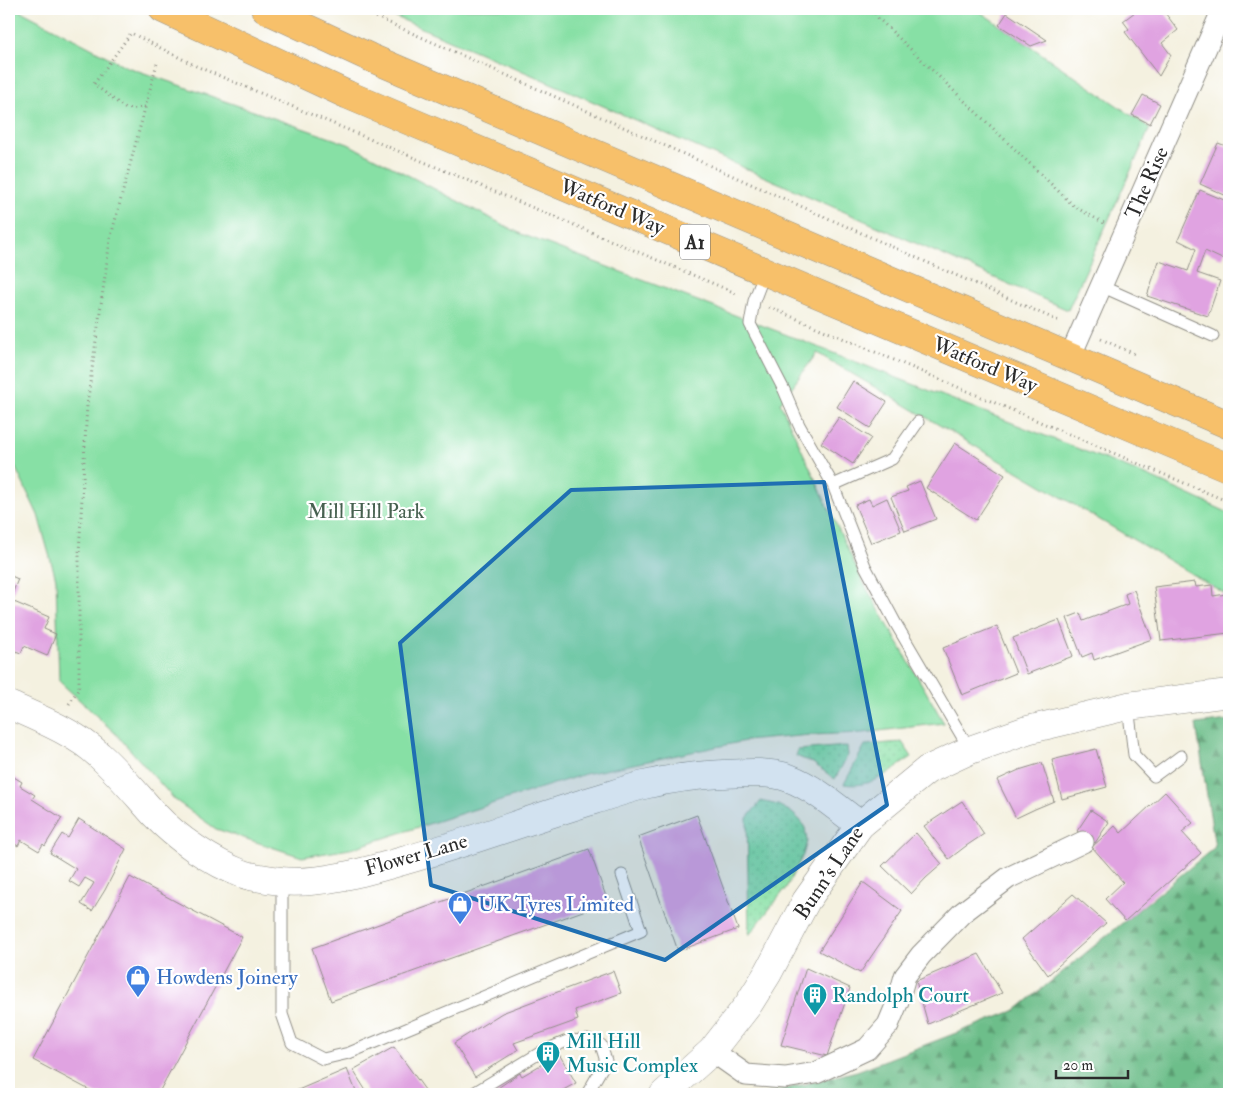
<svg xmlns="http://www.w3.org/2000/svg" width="1238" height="1103" font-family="'IM FELL Double Pica',serif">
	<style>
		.grass { fill: url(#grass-dots); stroke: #598668 }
		.forest { fill: url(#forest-firs); stroke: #4c745a }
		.park { fill: #87e0a5; stroke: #598668 }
		.building { fill: #e0a3e1 }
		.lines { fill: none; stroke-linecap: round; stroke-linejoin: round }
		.service-casing { stroke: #908e86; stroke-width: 13 }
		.minor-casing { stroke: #908e86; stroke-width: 23 }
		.tertiary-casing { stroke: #908e86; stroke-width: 29 }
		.trunk-casing { stroke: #908e86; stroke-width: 29 }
		.path { stroke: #908e86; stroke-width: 3; stroke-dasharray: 1 4; stroke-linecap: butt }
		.service { stroke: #fff; stroke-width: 11 }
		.minor { stroke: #fff; stroke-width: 21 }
		.tertiary { stroke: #fff; stroke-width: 28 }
		.trunk { stroke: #f7c06b; stroke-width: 28 }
		.marked { fill: #1f6fb2; fill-opacity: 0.2; stroke: #1f6fb2; stroke-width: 4; stroke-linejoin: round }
		.labels { text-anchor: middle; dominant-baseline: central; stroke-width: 4.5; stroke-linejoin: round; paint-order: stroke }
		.shield { fill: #fff; stroke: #6b6b6b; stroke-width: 1 }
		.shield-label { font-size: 20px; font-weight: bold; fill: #2b2b2b }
		.street-label { font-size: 21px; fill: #2b2b2b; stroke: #fff }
		.park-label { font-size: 21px; fill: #476150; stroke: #fff }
		.shop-label { font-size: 21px; fill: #366cbe; stroke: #fff; text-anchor: start }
		.culture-label { font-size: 21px; fill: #0d838f; stroke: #fff; text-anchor: start }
	</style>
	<defs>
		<pattern id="grass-dots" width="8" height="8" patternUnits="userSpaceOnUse" patternTransform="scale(1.25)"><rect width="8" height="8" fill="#87e0a5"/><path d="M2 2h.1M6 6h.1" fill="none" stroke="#75c08e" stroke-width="1.8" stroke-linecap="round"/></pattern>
		<pattern id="forest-firs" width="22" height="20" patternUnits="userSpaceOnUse" patternTransform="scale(1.25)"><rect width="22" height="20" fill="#6dbe8a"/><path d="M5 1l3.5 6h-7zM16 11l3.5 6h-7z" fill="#5a9b71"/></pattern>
	</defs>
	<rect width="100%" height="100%" fill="#fff"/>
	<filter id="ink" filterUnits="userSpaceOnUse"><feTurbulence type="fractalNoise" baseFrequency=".02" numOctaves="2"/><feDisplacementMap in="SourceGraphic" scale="10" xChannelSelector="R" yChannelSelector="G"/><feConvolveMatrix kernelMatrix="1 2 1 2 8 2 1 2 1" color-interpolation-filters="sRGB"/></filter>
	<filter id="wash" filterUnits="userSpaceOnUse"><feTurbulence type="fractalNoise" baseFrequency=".0096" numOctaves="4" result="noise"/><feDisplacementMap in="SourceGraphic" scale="20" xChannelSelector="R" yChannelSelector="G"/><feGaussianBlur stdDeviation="1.12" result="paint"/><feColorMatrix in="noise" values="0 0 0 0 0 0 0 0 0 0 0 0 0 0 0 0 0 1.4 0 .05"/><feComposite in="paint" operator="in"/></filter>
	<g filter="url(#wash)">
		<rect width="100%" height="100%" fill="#f4f1e0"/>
		<g class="grass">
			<path d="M 902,742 L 912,757 C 890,771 871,789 844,784 L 865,745 Z"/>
			<path d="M 847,746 L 848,755 L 835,779 L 813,763 L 796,756 L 798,750 Z"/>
			<path d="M 761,801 L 778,805 L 791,812 L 800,820 L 805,828 L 807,841 L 803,855 L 786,888 L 749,935 L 747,818 Z"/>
		</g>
		<path class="forest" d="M 1229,720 L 1229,1094 L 765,1094 L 857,1071 L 1016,1010 L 1215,847 L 1196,724 Z"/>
		<g class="park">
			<path d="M 9,9 L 17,9 L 127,67 L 348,144 L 521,234 L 782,333 L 1148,476 L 1229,513 L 1229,596 L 817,353 L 780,403 L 863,582 L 944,723 L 863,733 L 810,735 L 745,741 L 585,774 L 350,849 L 302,857 L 216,829 L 175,800 L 116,734 L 59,681 L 56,579 L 38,515 L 9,454 Z"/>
			<path d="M 377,9 L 976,9 L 1150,128 L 1068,310 L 553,84 Z"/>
		</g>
		<g id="blocks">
			<g class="building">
				<path d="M 1133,9 L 1162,9 L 1178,30 L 1162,43 L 1171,55 L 1159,76 L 1125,32 L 1129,29 L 1123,21 L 1135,12 Z"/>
				<path d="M 1007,13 L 1047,40 L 1031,46 L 999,25 Z"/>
				<path d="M 1143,95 L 1160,104 L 1150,124 L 1132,115 Z"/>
				<path d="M 1218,143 L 1229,147 L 1229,197 L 1200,184 Z"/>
				<path d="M 1200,190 L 1229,202 L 1229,243 L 1222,259 L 1205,251 L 1197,273 L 1220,281 L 1208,316 L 1147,296 L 1159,261 L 1188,271 L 1196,249 L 1178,240 Z"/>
				<path d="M 853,381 L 887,402 L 870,428 L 837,407 Z"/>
				<path d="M 839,417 L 871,438 L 853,464 L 821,443 Z"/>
				<path d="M 955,443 L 1005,475 L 976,520 L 926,488 Z"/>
				<path d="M 920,481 L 936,519 L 905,531 L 891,497 L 908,491 L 906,487 Z"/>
				<path d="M 887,498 L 901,531 L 871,543 L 855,505 L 869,499 L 872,505 Z"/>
				<path d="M 9,575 L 18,579 L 9,602 Z"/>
				<path d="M 1195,582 L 1196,587 L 1212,585 L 1213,596 L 1226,594 L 1229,622 L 1229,633 L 1161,641 L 1154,587 Z"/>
				<path d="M 1134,590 L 1152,639 L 1094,660 L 1092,653 L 1082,657 L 1067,618 L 1080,613 L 1083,621 L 1128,604 L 1125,594 Z"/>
				<path d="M 14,602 L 49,617 L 44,629 L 56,634 L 47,656 L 24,646 L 21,653 L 10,649 L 9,652 L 9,613 Z"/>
				<path d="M 1059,620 L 1073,656 L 1027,674 L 1013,638 Z"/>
				<path d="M 997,626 L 1016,673 L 962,695 L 943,648 Z"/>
				<path d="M 1096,749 L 1107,787 L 1062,799 L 1052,760 Z"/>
				<path d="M 1042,763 L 1054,801 L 1035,809 L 1016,818 L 997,780 L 1019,770 Z"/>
				<path d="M 9,774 L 22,782 L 20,786 L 35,795 L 32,799 L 62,818 L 45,846 L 43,844 L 39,851 L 21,840 L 18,846 L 9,840 Z"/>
				<path d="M 1165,792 L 1193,823 L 1182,832 L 1201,853 L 1125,921 L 1105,899 L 1123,882 L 1092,847 L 1115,826 L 1121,833 Z"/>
				<path d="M 962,801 L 984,834 L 966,846 L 949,859 L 924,826 Z"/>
				<path d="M 1091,810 L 1109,822 L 1095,843 L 1077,831 Z"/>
				<path d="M 697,815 L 738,929 L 678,951 L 638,837 Z"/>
				<path d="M 79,819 L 126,849 L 105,890 L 92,911 L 81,904 L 94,883 L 85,878 L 79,887 L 69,881 L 76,869 L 50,853 L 62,834 L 68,838 Z"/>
				<path d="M 916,833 L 942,864 L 926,878 L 911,894 L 882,866 Z"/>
				<path d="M 589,849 L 608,902 L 331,1001 L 312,948 Z"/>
				<path d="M 130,877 L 242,937 L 158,1094 L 97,1094 L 33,1060 Z"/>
				<path d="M 863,882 L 902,911 L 860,973 L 819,951 Z"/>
				<path d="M 1073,894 L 1106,923 L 1048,975 L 1022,939 Z"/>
				<path d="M 979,954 L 1002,993 L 928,1024 L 916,981 Z"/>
				<path d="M 806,968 L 850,988 L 827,1056 L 781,1045 Z"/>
				<path d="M 613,971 L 621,993 L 575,1010 L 578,1020 L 514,1043 L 518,1050 L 475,1077 L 454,1043 L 502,1013 Z"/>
				<path d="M 394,1047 L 428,1094 L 368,1094 L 353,1070 Z"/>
				<path d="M 559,1054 L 576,1083 L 556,1094 L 489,1094 L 520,1073 L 522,1076 Z"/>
				<path d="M 347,1069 L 357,1094 L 291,1094 L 291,1093 Z"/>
			</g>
		</g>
	</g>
	<g filter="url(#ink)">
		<use href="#blocks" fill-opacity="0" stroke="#908e86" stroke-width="1"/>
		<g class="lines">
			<defs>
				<g id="service">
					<path d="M 765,272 L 754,301 L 750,324 L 784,390 L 799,425 L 833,485 L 892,459 L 918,422"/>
					<path d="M 1101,286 L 1213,336"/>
					<path d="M 833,485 L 865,566 L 896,624 L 970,750"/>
					<path d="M 1128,706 L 1134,755 L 1154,776 L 1181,756"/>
					<path d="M 282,881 L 282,1014 L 292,1043 L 323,1059 L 349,1053 L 641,931 L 622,875"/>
					<path d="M 472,1094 L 543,1051 L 567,1041 L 588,1040 L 601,1045 L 606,1061 L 587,1094"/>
				</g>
				<g id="minor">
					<path d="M 1070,357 L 1223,9"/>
					<path d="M 712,1051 L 746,1075 L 785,1078 L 816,1073 L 867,1049 L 888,1025 L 898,1001 L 905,976 L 921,955 L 962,913 L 1008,878 L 1083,842"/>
				</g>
				<g id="tertiary">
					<path d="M 9,705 C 38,718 76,733 99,755 C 119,773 136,794 154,814 C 176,838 213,863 243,874 C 255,878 268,879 280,881 C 320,885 368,871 406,860 C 469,842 531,819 594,800 C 611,795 627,789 644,785 C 669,779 698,775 723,774 C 744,773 769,771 789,778 C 815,788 837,808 860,825"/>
					<path d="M 664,1094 L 712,1051 L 748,1005 L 768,973 L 806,901 L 860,825 L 927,770 L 970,750 L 1027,730 L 1128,706 L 1229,693"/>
				</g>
				<g id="trunk">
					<path d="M 163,9 L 348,95 L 1229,468"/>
					<path d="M 265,9 L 369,57 L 1229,425"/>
				</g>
			</defs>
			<use href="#service" class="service-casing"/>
			<use href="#minor" class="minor-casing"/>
			<use href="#tertiary" class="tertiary-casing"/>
			<use href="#trunk" class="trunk-casing"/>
			<g class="path">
				<path d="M 358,9 L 1061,322"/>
				<path d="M 873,9 L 878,18 L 1075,207 L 1104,223"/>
				<path d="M 145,107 L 126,109 L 94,84 L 131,33 L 196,66 L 738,294"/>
				<path d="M 769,307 L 1229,502"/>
				<path d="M 1101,339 L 1137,355"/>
				<path d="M 69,704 L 79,688 L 79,553 L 87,405 L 110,240 L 157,63"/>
			</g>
			<use href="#service" class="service"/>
			<use href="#minor" class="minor"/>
			<use href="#tertiary" class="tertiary"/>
			<use href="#trunk" class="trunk"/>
		</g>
	</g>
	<path class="marked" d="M 824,482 L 887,805 L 665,960 L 431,885 L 400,643 L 571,490 Z"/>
	<defs>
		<symbol id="shop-pin" viewBox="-11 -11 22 30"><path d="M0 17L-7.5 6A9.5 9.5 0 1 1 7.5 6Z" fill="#3f7fe0" stroke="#fff"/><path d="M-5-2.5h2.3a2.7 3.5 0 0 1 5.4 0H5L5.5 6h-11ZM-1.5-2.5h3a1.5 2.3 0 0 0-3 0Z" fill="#fff"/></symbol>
		<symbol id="building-pin" viewBox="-11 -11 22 30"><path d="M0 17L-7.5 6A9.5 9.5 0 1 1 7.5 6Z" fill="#0f9aa8" stroke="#fff"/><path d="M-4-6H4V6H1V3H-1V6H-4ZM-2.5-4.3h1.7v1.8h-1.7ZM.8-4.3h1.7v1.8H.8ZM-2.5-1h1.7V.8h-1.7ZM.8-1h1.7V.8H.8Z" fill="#fff"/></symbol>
	</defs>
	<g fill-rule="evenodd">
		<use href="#shop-pin" x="446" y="890" width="28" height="38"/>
		<use href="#shop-pin" x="124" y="963" width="28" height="38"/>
		<use href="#building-pin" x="801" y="981" width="28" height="38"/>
		<use href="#building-pin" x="534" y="1039" width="28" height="38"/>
	</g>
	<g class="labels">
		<rect class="shield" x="680" y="224.5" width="30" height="35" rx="4"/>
		<g class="shield-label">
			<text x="695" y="242">A1</text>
		</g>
		<g class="street-label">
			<text transform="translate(1147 183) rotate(-66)">The Rise</text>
			<text transform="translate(612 207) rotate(23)">Watford Way</text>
			<text transform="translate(985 365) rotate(23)">Watford Way</text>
			<text transform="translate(416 855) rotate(-16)">Flower Lane</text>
			<text transform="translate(829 873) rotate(-56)">Bunn's Lane</text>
		</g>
		<g class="park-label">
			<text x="366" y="511">Mill Hill Park</text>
		</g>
		<g class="shop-label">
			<text x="478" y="904">UK Tyres Limited</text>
			<text x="156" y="977">Howdens Joinery</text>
		</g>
		<g class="culture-label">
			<text x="832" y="995">Randolph Court</text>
			<text x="566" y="1041">Mill Hill<tspan x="566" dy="24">Music Complex</tspan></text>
		</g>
	</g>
	<rect width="1238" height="1103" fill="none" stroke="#fff" stroke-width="30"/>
	<path d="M1056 1070v8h72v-8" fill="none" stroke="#2b2b2b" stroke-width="2.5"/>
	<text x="1063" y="1070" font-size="15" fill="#2b2b2b" stroke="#ffffff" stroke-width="4" paint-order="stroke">20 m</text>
</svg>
